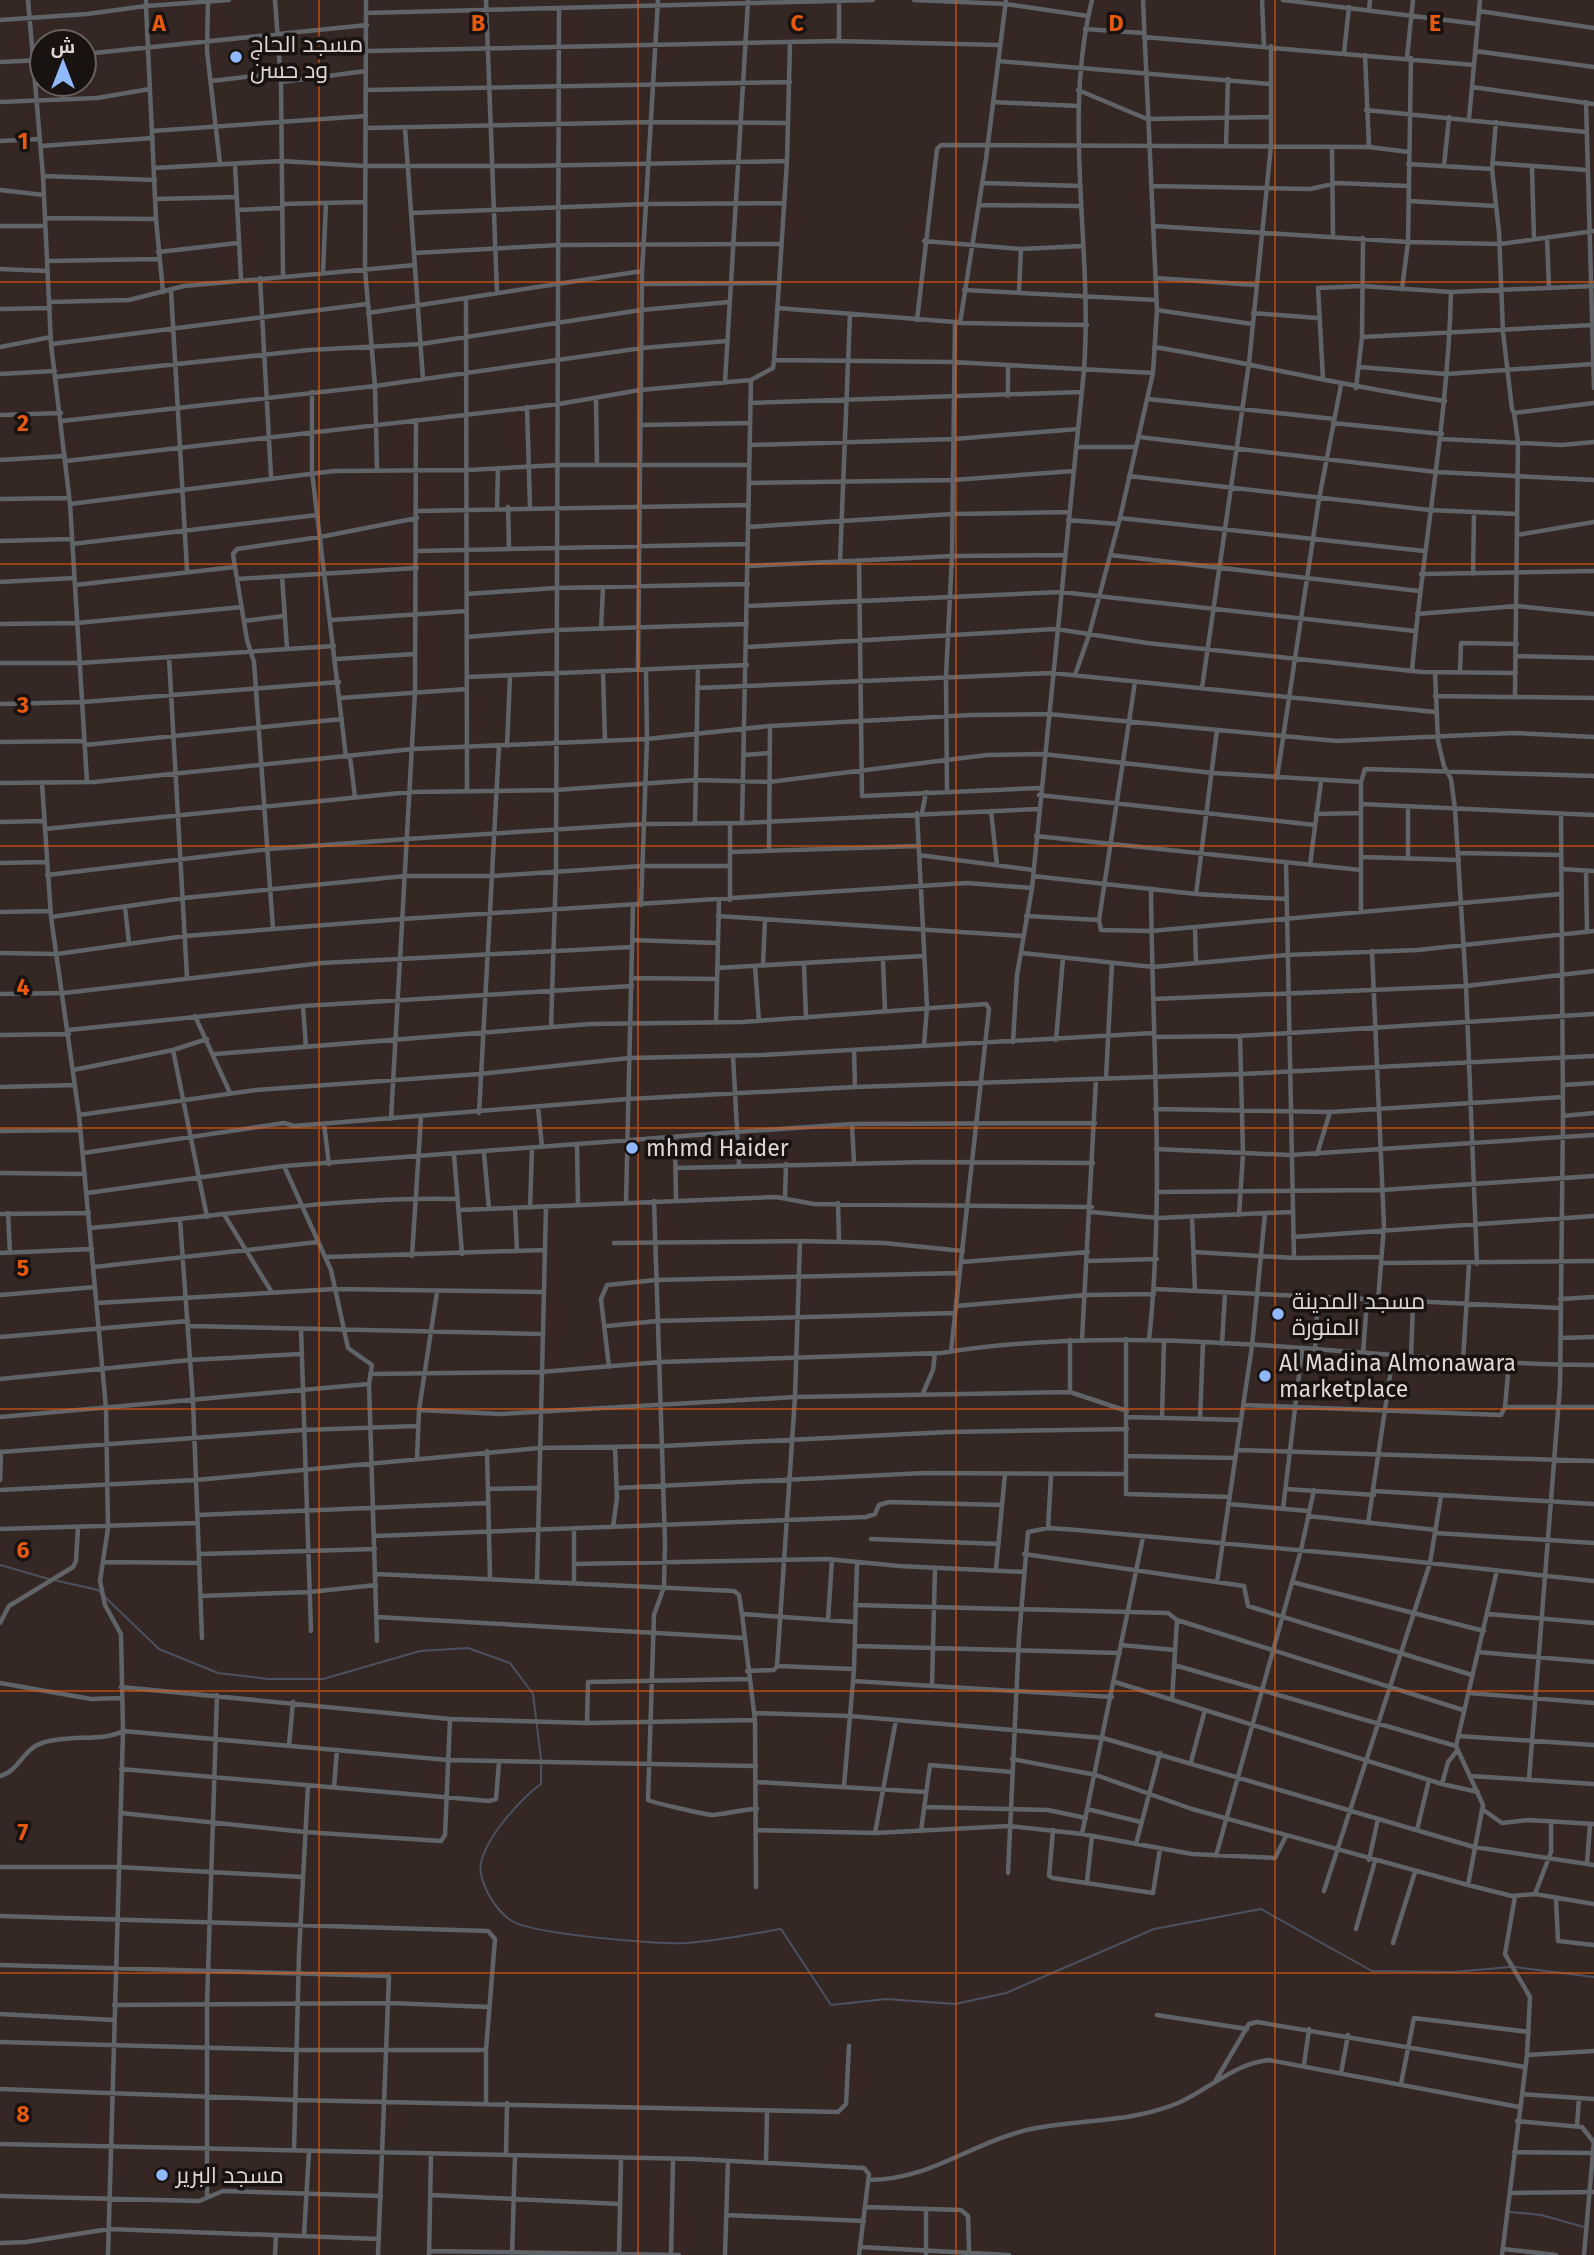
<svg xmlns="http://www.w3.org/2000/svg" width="1594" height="2255" font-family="'Fira Sans',Cairo,sans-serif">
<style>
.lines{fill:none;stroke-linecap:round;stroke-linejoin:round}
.stream{stroke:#4b5160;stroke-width:2}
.minor{stroke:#606368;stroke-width:4.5}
.grid{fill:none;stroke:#e8590c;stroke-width:2;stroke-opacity:0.55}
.poi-dot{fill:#8fb8fd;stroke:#181311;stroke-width:2.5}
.labels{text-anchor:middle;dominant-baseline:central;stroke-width:7;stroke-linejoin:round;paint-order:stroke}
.poi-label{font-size:23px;fill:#dfd7d4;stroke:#181311;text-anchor:start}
.grid-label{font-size:23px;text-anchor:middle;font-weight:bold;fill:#e8590c;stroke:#181311;stroke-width:7;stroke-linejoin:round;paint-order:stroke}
</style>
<rect width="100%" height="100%" fill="#352824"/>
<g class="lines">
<path class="stream" d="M 0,1565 L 49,1579
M 54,1580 L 98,1590 L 102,1594
M 106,1598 L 159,1649 L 218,1673 L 268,1679 L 323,1679 L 420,1651 L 468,1648 L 510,1663 L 533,1694 L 541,1759
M 541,1765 L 541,1784 C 521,1798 475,1848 481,1874 C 484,1890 497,1912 512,1921 C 532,1934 660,1945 686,1943 C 718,1941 750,1934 781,1929 L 831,2005 L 886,1999 L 955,2004 L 1006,1993 L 1154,1929 L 1261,1909 L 1372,1971 L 1454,1972 L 1510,1967
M 1515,1967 L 1594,1977
M 1510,2212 L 1541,2215 L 1584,2227"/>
<path class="minor" d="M 28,0 L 43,176 L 51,344 L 70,504 L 87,782
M 146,0 L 146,6 L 229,0
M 208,0 L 207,51 L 220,164
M 275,0 L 281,82 L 283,276
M 366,0 L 365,269 L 375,386 L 377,469
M 486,0 L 497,293
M 914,0 L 1006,4 L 1088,16
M 1262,0 L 1264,46
M 1283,0 L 1478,24
M 1369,10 L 1370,0
M 1479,11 L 1594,28
M 366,13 L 873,0
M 0,20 L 87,14 L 146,6 L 156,219 L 163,292
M 1085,29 L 1143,33
M 1144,37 L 1474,65
M 839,41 L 839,1
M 367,51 L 836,41 L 1000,45
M 1475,51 L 1594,67
M 1344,53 L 1349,7
M 84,54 L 367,25
M 1365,55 L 1369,147
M 1407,57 L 1413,0
M 998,61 L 1270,84
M 0,62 L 42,60
M 211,81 L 281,73
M 281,82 L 366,71
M 1472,87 L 1594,104
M 366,90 L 790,82
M 1078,90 L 1147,119 L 1270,117
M 0,102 L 97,98 L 150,89
M 993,102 L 1078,106
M 1586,102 L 1594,388
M 1366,110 L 1586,132
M 1469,119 L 1480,0
M 1496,122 L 1492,169 L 1499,232 L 1503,332 L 1512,409 L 1514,413 L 1594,403
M 366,128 L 652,122 L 788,123
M 405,128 L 423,379
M 152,131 L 366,116
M 0,141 L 40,139
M 41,146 L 153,138
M 1226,146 L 1228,79
M 1332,147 L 1333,237
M 1492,163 L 1587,170
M 235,164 L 241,280
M 1408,164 L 1492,169
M 1444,166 L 1449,117
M 154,168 L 281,161 L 365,166 L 525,166 L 787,161
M 1532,168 L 1534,239
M 43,176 L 155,180
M 982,183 L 1080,186
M 1151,186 L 1310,189 L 1337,183 L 1408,186
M 0,190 L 44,195
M 155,199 L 237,197
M 1409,201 L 1496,206
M 282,204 L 365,202
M 979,205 L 1081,206
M 237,210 L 282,208
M 411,213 L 646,204 L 784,203
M 45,218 L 156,219
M 0,226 L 45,226
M 1154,226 L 1408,242 L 1500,244 L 1594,231
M 1547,237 L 1549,288
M 924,241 L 1021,249 L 1083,246
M 158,252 L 238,243
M 414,253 L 559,245 L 781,244
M 47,261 L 159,259
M 0,269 L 48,271
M 323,272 L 326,203
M 260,278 L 271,476
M 1156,278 L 1255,285
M 642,284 L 778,283
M 1402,289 L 1408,242 L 1411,58
M 171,290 L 187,570
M 964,290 L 1156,300
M 1019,292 L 1021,249
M 466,298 L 467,791
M 50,302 L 129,300 L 184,286 L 415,265
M 777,308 L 955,322
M 0,309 L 50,308
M 1157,310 L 1252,324
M 368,313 L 642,271
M 1253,313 L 1317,318
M 917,320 L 937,149 L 941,145 L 1369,147 L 1409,152
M 960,323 L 1087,325
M 1362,337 L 1593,325
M 52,344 L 367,304
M 0,347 L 51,337
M 1154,347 C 1252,363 1347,387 1445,401
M 774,360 L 952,362 L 1153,373
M 1359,367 L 1446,374 L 1593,364
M 0,374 L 55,371
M 55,377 L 309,350 L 421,344 L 641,310 L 729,302
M 1323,379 L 1318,288 L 1362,286 L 1451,292 L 1594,286
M 725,382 L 748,1
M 1356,388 L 1362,337 L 1363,238
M 312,392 L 312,472 L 346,757
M 1008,396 L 1008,365
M 596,398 L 597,465
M 1148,399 L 1334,419
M 750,403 L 1082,392
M 527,407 L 530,507
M 1514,413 L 1518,442 L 1515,695
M 0,415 L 61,413
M 62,421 L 375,386 L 642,348 L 727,341
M 1333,423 L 1442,434
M 640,425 L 750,423
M 1139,437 L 1436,472 L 1594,480
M 1442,439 L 1562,445 L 1594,442
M 750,445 L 954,439 L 1078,429
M 1077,447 L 1136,447
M 0,460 L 65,456
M 66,461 L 559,404 L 640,390 L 751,380 L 773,368 L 774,360 L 787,161 L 790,43
M 1129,476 L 1430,510 L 1517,514
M 749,483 L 953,480 L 1074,471
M 0,499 L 69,498
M 70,504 L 334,471 L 468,470 L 559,465 L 749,465
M 508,507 L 509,548
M 497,508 L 498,468
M 418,511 L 749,505
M 1120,518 L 1424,551
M 1068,520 L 1118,524
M 748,527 L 953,514 L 1070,512
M 1517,535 L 1594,522
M 0,541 L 71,539
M 72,544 L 317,515
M 417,551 L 748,544
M 1110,555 L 1419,591
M 840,561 L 850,314
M 859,561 L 862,796 L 1040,788
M 748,566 L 952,556 L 1065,555
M 235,567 L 247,640 L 254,662 L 273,929
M 1421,574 L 1594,571
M 1473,574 L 1474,513
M 282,576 L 287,648
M 237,579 L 417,568
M 0,582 L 74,578
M 75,585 L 235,567 L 233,554 L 237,549 L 320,537 L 417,518
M 467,594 L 556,588 L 748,584
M 748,606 L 1061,592 L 1415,631
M 1417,614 L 1517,606 L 1594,614
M 331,620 L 466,611
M 244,621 L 284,616
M 0,624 L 77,623 L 242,607
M 601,629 L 603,588
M 467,637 L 556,630 L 747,624
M 747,647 L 1056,629 L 1147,643 L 1422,672 L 1516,673
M 1517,656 L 1594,658
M 169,657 L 187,977
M 336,659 L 415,654
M 0,663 L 80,663 L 334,646
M 638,669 L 642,271 L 658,0
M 1412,671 C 1423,544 1448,420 1451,292
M 603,672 L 605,741
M 1435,672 L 1438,741 L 1444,766 L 1451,779 L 1455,809 L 1466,986 L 1477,1264
M 1460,672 L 1461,643 L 1517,644
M 1075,675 L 1089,635 L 1120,518 L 1153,373 L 1157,310 L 1143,0
M 467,677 L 747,665
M 1135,682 L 1099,920 L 1101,930 L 1151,931 L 1561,894
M 697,688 L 1052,673 L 1435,712
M 1202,688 L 1249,363 L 1271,146 L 1271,46
M 1435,696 L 1594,698
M 340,698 L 467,689
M 0,704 L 83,702 L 339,682
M 0,742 L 84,741
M 85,745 L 342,719
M 507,746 L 510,676
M 744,755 L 770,753
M 350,757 L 355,797
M 1277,778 L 1319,499 L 1341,385
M 0,783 L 94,782 L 413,749 L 647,739 L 770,726 L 971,715 L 1048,714 L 1337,741 L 1514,733 L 1594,737
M 42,783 L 51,917 L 79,1115 L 106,1408 L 108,1528 L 100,1581 L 105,1605 L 121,1634 L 123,1731 L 108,2255
M 947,791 L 946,676 L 952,556 L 955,322 L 960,323 L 986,159 L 1006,0
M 1039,795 L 1315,825
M 1361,804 L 1594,815
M 1408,806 L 1408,859
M 991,811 L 997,865
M 917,813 L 927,1007 L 924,1045
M 922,813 L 926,792
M 1316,814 L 1361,813
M 0,822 L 44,821
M 695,822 L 698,667
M 742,823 L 751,380
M 45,829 L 410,792 L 556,790 L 695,780 L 769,782 L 987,755 L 1043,754 L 1213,773 L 1361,782
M 1036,836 L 1361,870
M 769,851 L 770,726
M 730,852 L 919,846
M 1458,853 L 1561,855
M 919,855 L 1033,870
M 1362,857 L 1459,860
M 1286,862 L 1294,1258
M 0,863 L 46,862
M 1310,865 L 1321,781
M 1561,869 L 1594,871
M 1586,871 L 1587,932
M 47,875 L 269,849 L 407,839 L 644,824 L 742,823 L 1038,809
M 1033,876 L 1196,894 L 1286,899
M 1196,894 L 1217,730
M 730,900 L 730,823
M 641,905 L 647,739 L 646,670
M 125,907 L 129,943
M 1361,911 L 1361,782 L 1365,769 L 1594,776
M 0,912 L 50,911
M 718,916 L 1023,936
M 1026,916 L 1099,920
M 51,917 L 184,898 L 405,876 L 492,876 L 642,866 L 730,866
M 1195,927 L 1196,963
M 632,940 L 718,943
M 1372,951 L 1384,1226 L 1378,1301
M 0,953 L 57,954 L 185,936 L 402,919 L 967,883 L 1032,888
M 1022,953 L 1153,967 L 1286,955 L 1418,950 L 1594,931
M 883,961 L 885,1011
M 804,965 L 806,1018
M 755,966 L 759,1021
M 763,966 L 765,919
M 717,968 L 923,956
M 632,978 L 717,979
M 0,994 L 64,993 L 322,963 L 632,947
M 1153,999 L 1466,986 L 1594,971
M 303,1006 L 306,1047
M 195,1016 L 230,1093
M 716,1023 L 719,901
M 551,1027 L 556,871 L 559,8
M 68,1030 L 303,1006 L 632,986
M 0,1035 L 69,1034
M 1154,1037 L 1240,1036 L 1594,1014
M 1056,1040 L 1063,958
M 1013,1042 L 1017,975 L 1032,888 L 1084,370 C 1093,246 1062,122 1092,0
M 173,1050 L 207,1217
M 854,1050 L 855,1087
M 215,1054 L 590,1024 L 742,1022 L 986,1004 L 989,1009 L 951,1351
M 733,1056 L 739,1165
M 73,1070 L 173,1050 L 207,1039
M 1106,1078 L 1112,963
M 1563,1085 L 1594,1083
M 0,1087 L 75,1085
M 538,1107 L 542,1147
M 1155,1109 L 1330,1112 L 1563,1097
M 479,1113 L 499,746
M 79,1115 L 256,1090 L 480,1074 L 629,1058 L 761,1055 L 1154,1033
M 1563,1116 L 1594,1113
M 391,1119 L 415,692 L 416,420
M 324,1124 L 329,1164
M 852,1124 L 854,1163
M 0,1131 L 80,1130
M 675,1137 L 676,1200
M 577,1144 L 578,1205
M 1156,1149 L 1290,1155 L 1594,1135
M 83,1153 L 284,1123 L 294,1126 L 628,1099 L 855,1087 L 1242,1074 L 1594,1056
M 484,1153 L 489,1209
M 1317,1154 L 1330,1112
M 454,1155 L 462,1254
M 676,1168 L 927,1162 L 1093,1163
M 0,1173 L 85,1174
M 1158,1192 L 1382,1190 L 1594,1176
M 87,1193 L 284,1166 L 736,1132 L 852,1124 L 1095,1123
M 785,1198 L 786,1164
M 654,1201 L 665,1542 L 664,1587 L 654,1615 L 648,1800 C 651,1802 706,1815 713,1815 C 728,1814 742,1809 757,1809
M 626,1202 L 633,905
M 838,1203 L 839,1241
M 515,1208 L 517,1251
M 530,1208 L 532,1148
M 459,1210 L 776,1197 L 814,1204 L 1092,1207
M 1091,1212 L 1158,1218 L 1291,1212
M 8,1213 L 10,1253
M 0,1214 L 89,1213
M 1239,1215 L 1243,1154 L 1240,1036
M 225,1216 L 271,1291
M 1192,1217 L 1195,1291
M 180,1220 L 193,1401 L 202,1638
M 90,1228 C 212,1218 335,1196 458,1199
M 1293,1237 L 1594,1216
M 800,1241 L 884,1243 L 963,1251
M 614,1243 L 800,1241 L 795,1397 L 777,1666
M 1194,1252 L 1294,1258 L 1381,1257
M 0,1253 L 92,1249
M 412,1256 L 421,1117
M 326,1257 L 545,1250
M 1088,1261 L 1157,1259
M 962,1262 L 1088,1252
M 1381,1263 L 1594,1261
M 94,1267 L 318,1242
M 1155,1289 L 1560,1308
M 0,1295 L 95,1287
M 1560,1299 L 1594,1297
M 97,1303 L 335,1289 L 542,1292
M 956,1306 L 1085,1295 L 1154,1294
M 189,1326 L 541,1334
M 607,1326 L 657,1321 L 955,1313
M 301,1329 L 311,1631
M 0,1337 L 188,1321
M 1560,1338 L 1594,1337
M 1082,1339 L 1096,1079
M 1126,1339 L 1126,1494 L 1230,1497
M 1149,1340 C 1165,1191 1152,1040 1151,889
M 1222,1344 L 1225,1293
M 1315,1351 L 1318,1298
M 1363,1354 L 1367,1300
M 1411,1357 L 1413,1303
M 1463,1361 L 1469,1264
M 609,1367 L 601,1299 L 607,1285 L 656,1280 L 960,1273
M 370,1374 L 541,1372 L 660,1362 L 941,1353 C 1157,1318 1377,1364 1594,1365
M 0,1379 L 190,1360 L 301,1354
M 369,1384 L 377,1641
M 1070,1392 L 1070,1340
M 923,1393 L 933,1370 L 935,1353
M 1243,1405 L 1501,1415 L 1505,1407 L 1509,1363
M 1505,1407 L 1594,1407
M 419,1410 L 501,1414 L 795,1397 L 1070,1392 L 1127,1411
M 0,1417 L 369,1384 L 372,1365 L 348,1348 L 331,1270 L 284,1166
M 1127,1417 L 1241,1420
M 1162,1418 L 1164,1341
M 1200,1418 L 1203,1343
M 1237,1450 L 1594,1461
M 487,1451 L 490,1577
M 0,1452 L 303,1430 L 418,1426
M 1126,1456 L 1235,1458
M 417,1459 L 419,1410 L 437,1292
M 0,1480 L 1,1452
M 617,1488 L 925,1473 L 1125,1474
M 488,1489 L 537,1488
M 1286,1489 L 1374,1495
M 0,1490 L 196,1480 L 539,1448 L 663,1446 L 949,1432 L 1127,1429
M 1374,1491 L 1594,1504
M 1228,1504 L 1309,1511
M 1283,1509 L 1302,1350
M 198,1515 L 488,1503
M 1308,1516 L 1436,1530
M 1368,1523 L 1393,1356
M 613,1527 L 617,1498 L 615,1448
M 574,1528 L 574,1564 L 827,1559 L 899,1566 L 1024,1572
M 1048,1528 L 1051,1476
M 0,1529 L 198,1523
M 1436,1533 L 1594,1543
M 375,1536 L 866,1517 L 875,1514 L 879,1505 L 889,1502 L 1002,1505
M 871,1539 L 999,1544
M 199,1554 L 375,1549
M 1024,1554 L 1244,1586 L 1248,1606 L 1472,1675
M 103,1562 L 199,1563
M 996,1569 L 1005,1474
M 376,1574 L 734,1591 L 739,1595 L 742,1614 L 855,1622
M 537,1580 L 546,1207
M 574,1582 L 574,1564
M 1217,1582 L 1252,1346 L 1265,1214
M 1292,1582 L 1484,1631
M 200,1596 L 310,1592 L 376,1585
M 855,1605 L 1168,1613 L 1177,1620 L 1463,1710
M 742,1614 L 755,1720 L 756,1887
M 1488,1614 L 1594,1623
M 377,1617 L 744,1638
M 828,1620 L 832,1560
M 0,1623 L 9,1606 L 73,1567 L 76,1561 L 78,1528
M 1121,1645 L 1175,1650
M 855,1646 L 1120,1653
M 1478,1652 L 1594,1662
M 1174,1665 L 1456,1746
M 747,1671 L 774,1670 L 777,1666 L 854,1669
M 853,1681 L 1112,1697
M 1115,1682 L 1442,1784 L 1478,1792
M 0,1683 L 91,1699 L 121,1698
M 932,1686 L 935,1568
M 121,1687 L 450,1719 L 587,1723 L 755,1720
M 1468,1693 L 1594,1703
M 1172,1700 L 1177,1620
M 754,1713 L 850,1716 L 1103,1738 L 1474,1847 L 1594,1865
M 587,1723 L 588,1682 L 748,1679
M 1458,1736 L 1594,1745
M 289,1745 L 293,1702
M 1012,1759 L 1096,1775 L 1192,1809 L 1468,1885 L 1512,1896 L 1535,1894 L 1594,1904
M 1191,1762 L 1205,1710
M 121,1769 L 489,1801 L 496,1799 L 499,1762
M 0,1776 C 19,1771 23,1749 42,1743 C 68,1734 104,1742 123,1731 L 448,1760 L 756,1766
M 1470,1776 L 1594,1784
M 1529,1779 L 1560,1386 L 1563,1116 L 1561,814
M 757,1782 L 925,1792
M 1442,1784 L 1448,1762 L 1456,1752
M 844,1786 L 854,1669 L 857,1563
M 334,1787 L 337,1750
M 924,1807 L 1048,1810 L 1086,1818
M 1087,1809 L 1141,1822
M 1482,1809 L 1502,1823 L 1529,1820 L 1594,1824
M 121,1813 L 305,1832 L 441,1841 L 445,1835 L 450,1719
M 757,1830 L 875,1833 L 1009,1826 L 1082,1834 L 1192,1854 L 1275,1858 L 1286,1836
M 1053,1830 L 1049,1876 L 1053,1878 L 1153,1893 L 1160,1849
M 1417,1830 L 1429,1780
M 921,1831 L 930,1765 L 1012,1772
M 875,1833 L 896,1720
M 1082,1834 L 1143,1537
M 1136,1844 L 1160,1753
M 1216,1856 L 1301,1550 L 1314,1490
M 1369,1860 L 1378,1819
M 1587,1864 L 1590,1824
M 0,1867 L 119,1867 L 303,1877
M 1008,1873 L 1019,1637 L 1028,1532 L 1048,1528 L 1077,1530 L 1364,1556 L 1594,1581
M 1087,1882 L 1092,1836
M 1468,1885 L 1483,1805 L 1456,1746 L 1497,1570
M 1324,1891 L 1430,1563 L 1441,1496
M 1535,1894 L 1551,1852 L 1551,1821
M 1515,1896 L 1505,1954 L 1530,1997 L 1527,2055
M 1556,1899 L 1558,1941 L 1594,1945
M 0,1916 L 488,1931 L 495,1939 L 486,2050 L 486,2102
M 1356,1929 L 1375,1861
M 1393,1943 L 1415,1872
M 0,1965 L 389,1976 L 378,2255
M 114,2005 L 390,2003 L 489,2007
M 0,2014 L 114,2020
M 1157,2015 L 1247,2029
M 0,2042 L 296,2050 L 486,2050
M 1304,2065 L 1309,2029
M 1341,2073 L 1348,2035
M 1216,2080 L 1249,2024 L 1257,2022 L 1525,2067
M 1401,2084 L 1414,2018 L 1529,2032
M 0,2089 L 295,2100 L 838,2112 L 846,2104 L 849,2046
M 1522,2094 L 1594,2099
M 1517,2121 L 1582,2127 L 1593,2141
M 1577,2126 L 1579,2098
M 0,2144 L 694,2159 L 864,2168 L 869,2174 L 859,2255
M 294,2150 L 299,1954 L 308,1785
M 1514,2152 L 1592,2153
M 506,2155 L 507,2103
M 766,2163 L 767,2111
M 869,2180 C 931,2180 972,2142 1031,2129 C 1080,2119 1130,2123 1178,2103 C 1210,2089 1233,2064 1269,2060 L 1519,2107
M 1510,2193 L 1594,2192
M 431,2195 L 620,2204
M 0,2196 L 199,2201 L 223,2191 L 381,2196
M 207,2198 L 207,2004 L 217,1695
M 866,2207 L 961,2210 L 968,2216 L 969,2250
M 726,2215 L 864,2221
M 304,2236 L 309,2151
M 0,2243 L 26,2242 L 109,2229 L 379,2239
M 860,2247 L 1009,2255
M 1503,2249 L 1556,2255
M 429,2251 L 679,2255
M 275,2255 L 276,2235
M 429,2255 L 431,2154
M 512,2255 L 515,2156
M 619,2255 L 621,2158
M 671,2255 L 673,2159
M 725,2255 L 728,2161
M 926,2255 L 926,2209
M 1502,2255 L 1527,2055 L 1594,2051
M 1584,2255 L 1594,2141"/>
</g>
<path class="grid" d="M 319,0 L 319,2255M 638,0 L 638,2255M 956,0 L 956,2255M 1275,0 L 1275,2255M 0,282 L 1594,282M 0,564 L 1594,564M 0,846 L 1594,846M 0,1128 L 1594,1128M 0,1409 L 1594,1409M 0,1691 L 1594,1691M 0,1973 L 1594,1973"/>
<g class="poi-dot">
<circle cx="236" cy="57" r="7"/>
<circle cx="632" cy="1148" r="7"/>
<circle cx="1278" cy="1314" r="7"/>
<circle cx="1265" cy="1376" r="7"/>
<circle cx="162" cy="2175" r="7"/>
</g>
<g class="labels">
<g class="poi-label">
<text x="250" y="44">مسجد الحاج<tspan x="250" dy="26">ود حسن</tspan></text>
<text x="646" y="1148">mhmd Haider</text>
<text x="1292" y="1301">مسجد المدينة<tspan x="1292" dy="26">المنورة</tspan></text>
<text x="1279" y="1363">Al Madina Almonawara<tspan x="1279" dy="26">marketplace</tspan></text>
<text x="176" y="2175">مسجد البرير</text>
</g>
</g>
<g class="grid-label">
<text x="159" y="31">A</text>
<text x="478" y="31">B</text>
<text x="797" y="31">C</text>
<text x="1116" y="31">D</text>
<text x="1435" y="31">E</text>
<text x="23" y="149">1</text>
<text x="23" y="431">2</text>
<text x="23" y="713">3</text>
<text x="23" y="995">4</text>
<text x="23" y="1276">5</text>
<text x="23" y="1558">6</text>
<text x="23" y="1840">7</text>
<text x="23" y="2122">8</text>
</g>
<g transform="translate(63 63)"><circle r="33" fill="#181311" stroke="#68615f" stroke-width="2"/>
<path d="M0-5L12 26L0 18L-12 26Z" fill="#8fb8fd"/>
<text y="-10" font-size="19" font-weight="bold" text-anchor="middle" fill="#dfd7d4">ش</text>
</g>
</svg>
